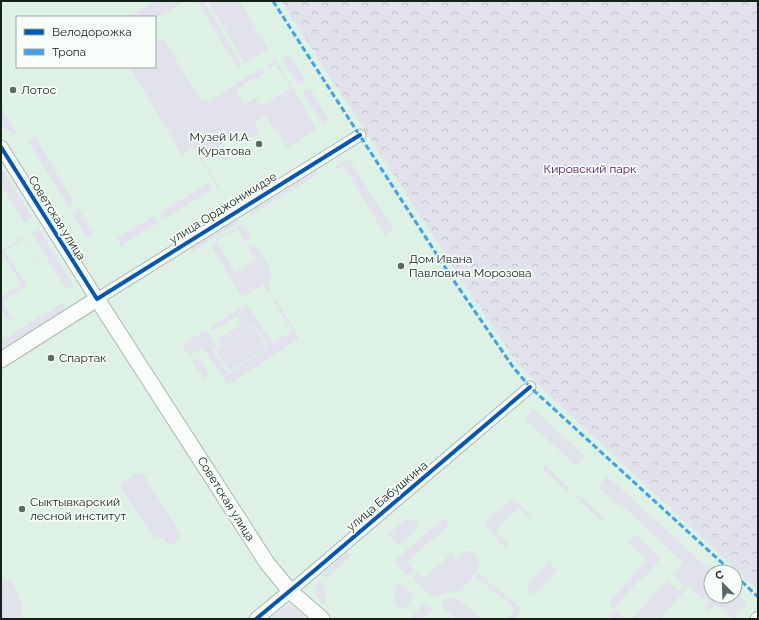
<svg xmlns="http://www.w3.org/2000/svg" width="759" height="620" font-family="Raleway,sans-serif">
<style>
.green{fill:#e2e2ed}
.park{fill:url(#park-crowns)}
.lines{fill:none;stroke-linecap:round;stroke-linejoin:round}
.minor-casing{stroke:#aab9b1;stroke-width:13}
.tertiary-casing{stroke:#aab9b1;stroke-width:15}
.secondary-casing{stroke:#aab9b1;stroke-width:17}
.minor{stroke:#fafdfb;stroke-width:11}
.tertiary{stroke:#fafdfb;stroke-width:13}
.secondary{stroke:#fafdfb;stroke-width:15}
.quiet{stroke:#3da2ea;stroke-width:3;stroke-dasharray:6 3;stroke-linecap:butt}
.cycleway-casing{stroke:#f7fefa;stroke-width:6}
.cycleway{stroke:#0057b8;stroke-width:4}
.poi-dot{fill:#5a6a61;stroke:#f7fefa;stroke-width:1.5}
.labels{text-anchor:middle;dominant-baseline:central;stroke-width:3.5;stroke-linejoin:round;paint-order:stroke}
.poi-label{font-size:12px;fill:#14221a;stroke:#f7fefa;text-anchor:start}
.park-label{font-size:12px;fill:#4f0d6f;stroke:#f7fefa}
.street-label{font-size:12px;fill:#14221a;stroke:#f7fefa}
</style>
<defs>
<pattern id="park-crowns" width="20" height="18" patternUnits="userSpaceOnUse"><rect width="20" height="18" fill="#e2e2ed"/><path d="M2 6a3 3 0 1 1 6 0M12 15a3 3 0 1 1 6 0" fill="none" stroke="#c1c2cb"/></pattern>
</defs>
<rect width="100%" height="100%" fill="#ddf1e5"/>
<path class="green" d="M 156,1 L 185,1 L 155,19 L 155,17 L 129,17 Z
M 197,1 L 204,1 L 241,64 L 241,66 L 237,68 Z
M 208,1 L 240,1 L 268,49 L 245,63 Z
M 159,39 L 164,40 L 165,41 L 199,98 L 205,101 L 209,101 L 261,69 L 264,73 L 236,90 L 244,104 L 255,98 L 260,106 L 291,89 L 276,64 L 268,69 L 267,67 L 268,65 L 276,60 L 317,129 L 287,148 L 276,129 L 274,131 L 265,116 L 254,122 L 260,132 L 249,139 L 243,130 L 218,145 L 224,155 L 228,156 L 229,158 L 224,162 L 217,149 L 202,158 L 220,188 L 218,189 L 194,148 L 182,155 L 130,67 L 155,67 L 155,41 Z
M 286,56 L 289,56 L 291,57 L 305,81 L 298,85 L 283,59 Z
M 307,89 L 311,90 L 329,120 L 329,121 L 323,125 L 302,92 Z
M 1,108 L 17,134 C 1,132 1,122 1,108 Z
M 35,136 L 74,202 L 68,206 L 28,141 Z
M 346,160 L 348,160 L 351,162 L 393,229 L 393,231 L 385,235 L 344,166 L 337,170 L 335,166 Z
M 1,167 L 32,217 L 24,222 L 1,185 Z
M 314,172 L 318,174 L 250,216 L 250,214 L 251,211 Z
M 209,183 L 212,188 L 212,190 L 164,219 L 160,212 Z
M 79,209 L 94,234 L 87,238 L 72,213 Z
M 154,216 L 158,223 L 121,246 L 117,238 Z
M 235,221 L 238,223 L 191,252 L 192,247 Z
M 243,225 L 251,237 L 251,239 L 245,242 L 237,229 L 216,241 L 235,272 L 255,260 L 248,247 L 254,244 L 255,244 C 262,253 269,265 272,277 C 268,283 268,286 271,292 L 269,294 L 263,285 L 242,297 L 211,246 L 216,243 L 215,240 L 238,226 Z
M 37,229 L 39,229 L 74,286 L 67,290 L 31,233 Z
M 22,237 L 58,293 L 58,294 L 23,240 L 5,251 L 27,286 L 2,302 L 13,320 L 9,320 L 1,308 L 1,297 L 21,284 L 1,251 L 2,250 Z
M 274,299 L 276,300 L 298,335 L 298,339 L 228,385 L 203,348 L 199,350 L 189,356 L 182,345 L 206,330 L 218,347 L 213,350 L 228,374 L 269,347 L 255,324 L 222,345 L 218,339 L 242,324 L 237,316 L 212,331 L 210,327 L 247,305 L 273,343 L 292,331 L 273,300 Z
M 63,303 L 66,309 L 1,350 L 1,341 Z
M 254,326 L 267,347 L 229,371 L 216,350 Z
M 197,359 C 203,361 209,371 208,376 L 204,379 L 192,361 Z
M 533,409 L 585,456 L 576,466 L 525,419 Z
M 546,466 L 570,488 L 567,491 L 543,469 Z
M 138,473 L 141,473 L 145,477 L 181,535 L 179,539 L 169,546 L 164,538 L 158,538 L 153,536 L 121,487 L 123,482 Z
M 607,476 L 712,572 L 711,572 L 711,596 L 735,596 L 735,592 L 747,603 L 733,619 L 716,604 L 708,612 L 704,608 L 709,601 L 704,597 L 703,599 L 691,588 L 688,587 L 660,619 L 632,619 L 667,580 L 679,591 L 685,586 L 672,574 L 683,562 L 620,504 L 618,505 L 598,486 Z
M 578,495 L 604,518 L 601,521 L 576,497 Z
M 513,499 L 516,500 L 534,519 L 532,519 L 519,509 L 516,510 L 497,529 L 496,531 L 507,543 L 508,545 L 507,547 L 504,547 L 490,531 L 486,522 L 508,502 Z
M 407,518 L 417,522 L 418,528 L 398,546 L 388,535 Z
M 443,519 L 447,520 L 448,523 L 447,527 L 408,561 L 407,562 L 414,571 L 409,575 L 407,574 L 400,569 L 397,565 L 395,561 L 396,559 Z
M 635,534 L 661,558 L 643,579 L 641,578 L 614,608 L 626,619 L 607,619 L 615,610 L 611,606 L 610,601 L 645,562 L 646,560 L 645,558 L 627,542 Z
M 472,551 C 476,554 481,559 479,565 C 478,571 466,585 462,590 L 460,592 L 456,591 L 435,597 L 430,595 L 413,579 L 415,575 L 419,573 L 424,578 L 451,554 L 456,560 L 464,552 Z
M 347,552 L 350,555 L 349,558 L 326,579 L 322,575 Z
M 549,562 L 557,570 L 535,594 L 533,594 L 526,589 L 529,586 L 528,585 Z
M 478,574 L 479,574 L 520,607 L 521,610 L 521,611 L 514,619 L 507,619 L 515,609 L 515,608 L 477,578 L 476,577 Z
M 10,578 C 15,589 29,609 17,619 L 1,619 L 1,583 Z
M 319,578 L 322,582 L 327,601 L 321,604 C 316,595 314,588 319,578 Z
M 399,584 L 402,585 L 413,594 L 413,598 L 405,608 C 391,610 395,595 396,586 Z
M 453,597 L 459,600 L 482,619 L 456,619 L 443,607 L 441,604 L 445,599 Z
M 426,603 L 433,608 L 423,619 L 410,619 L 423,604 Z
M 290,606 L 294,608 L 305,616 L 303,619 L 273,619 L 271,617 L 282,608 Z"/>
<path class="park" d="M 281,1 L 758,1 L 758,590 L 550,396 L 517,363 L 458,274 Z"/>
<g class="lines">
<defs>
<path id="minor" d="M 97,299 L 360,135
M 290,591 L 315,570 L 530,387
M 756,619 L 758,617"/>
<path id="tertiary" d="M 1,147 L 97,299
M 256,619 L 290,591"/>
<path id="secondary" d="M 1,360 L 97,299 L 267,563 L 290,591 L 322,619"/>
</defs>
<use href="#minor" class="minor-casing"/>
<use href="#tertiary" class="tertiary-casing"/>
<use href="#secondary" class="secondary-casing"/>
<use href="#minor" class="minor"/>
<use href="#tertiary" class="tertiary"/>
<use href="#secondary" class="secondary"/>
<path class="quiet" d="M 273,1 L 305,51 L 452,278 L 513,367 L 530,387 L 732,572
M 735,575 L 758,597"/>
<defs>
<path id="cycleway" d="M 1,147 L 97,299 L 360,135
M 256,619 L 315,570 L 530,387"/>
</defs>
<use href="#cycleway" class="cycleway-casing"/>
<use href="#cycleway" class="cycleway"/>
</g>
<g class="poi-dot">
<circle cx="13" cy="90" r="4"/>
<circle cx="259" cy="144" r="4"/>
<circle cx="401" cy="266" r="4"/>
<circle cx="51" cy="358" r="4"/>
<circle cx="22" cy="509" r="4"/>
</g>
<g class="labels">
<g class="poi-label">
<text x="21" y="90">Лотос</text>
<text x="251" y="137" text-anchor="end">Музей И.А.<tspan x="251" dy="14">Куратова</tspan></text>
<text x="409" y="259">Дом Ивана<tspan x="409" dy="14">Павловича Морозова</tspan></text>
<text x="59" y="358">Спартак</text>
<text x="30" y="502">Сыктывкарский<tspan x="30" dy="14">лесной институт</tspan></text>
</g>
<g class="park-label">
<text x="590" y="169">Кировский парк</text>
</g>
<g class="street-label">
<text transform="translate(223 208) rotate(-32)">улица Орджоникидзе</text>
<text transform="translate(57 218) rotate(58)">Советская улица</text>
<text transform="translate(387 496) rotate(-40)">улица Бабушкина</text>
<text transform="translate(226 499) rotate(58)">Советская улица</text>
</g>
</g>
<rect width="759" height="620" fill="none" stroke="#14221a" stroke-width="4"/>
<rect x="16" y="16" width="140" height="52" fill="#f7fefa" stroke="#9ca6a0"/>
<rect x="24" y="29" width="20" height="6" fill="#0057b8" stroke="#9ca6a0"/>
<text x="52" y="36" font-size="12" fill="#14221a">Велодорожка</text>
<rect x="24" y="49" width="20" height="6" fill="#3da2ea" stroke="#9ca6a0"/>
<text x="52" y="56" font-size="12" fill="#14221a">Тропа</text>
<g transform="translate(723 584) rotate(337)"><circle r="19" fill="#f7fefa" stroke="#9ca6a0"/>
<path d="M0-3L7 15L0 10L-7 15Z" fill="#5a6a61"/>
<text y="-6" font-size="11" font-weight="bold" text-anchor="middle" fill="#14221a">С</text>
</g>
</svg>
